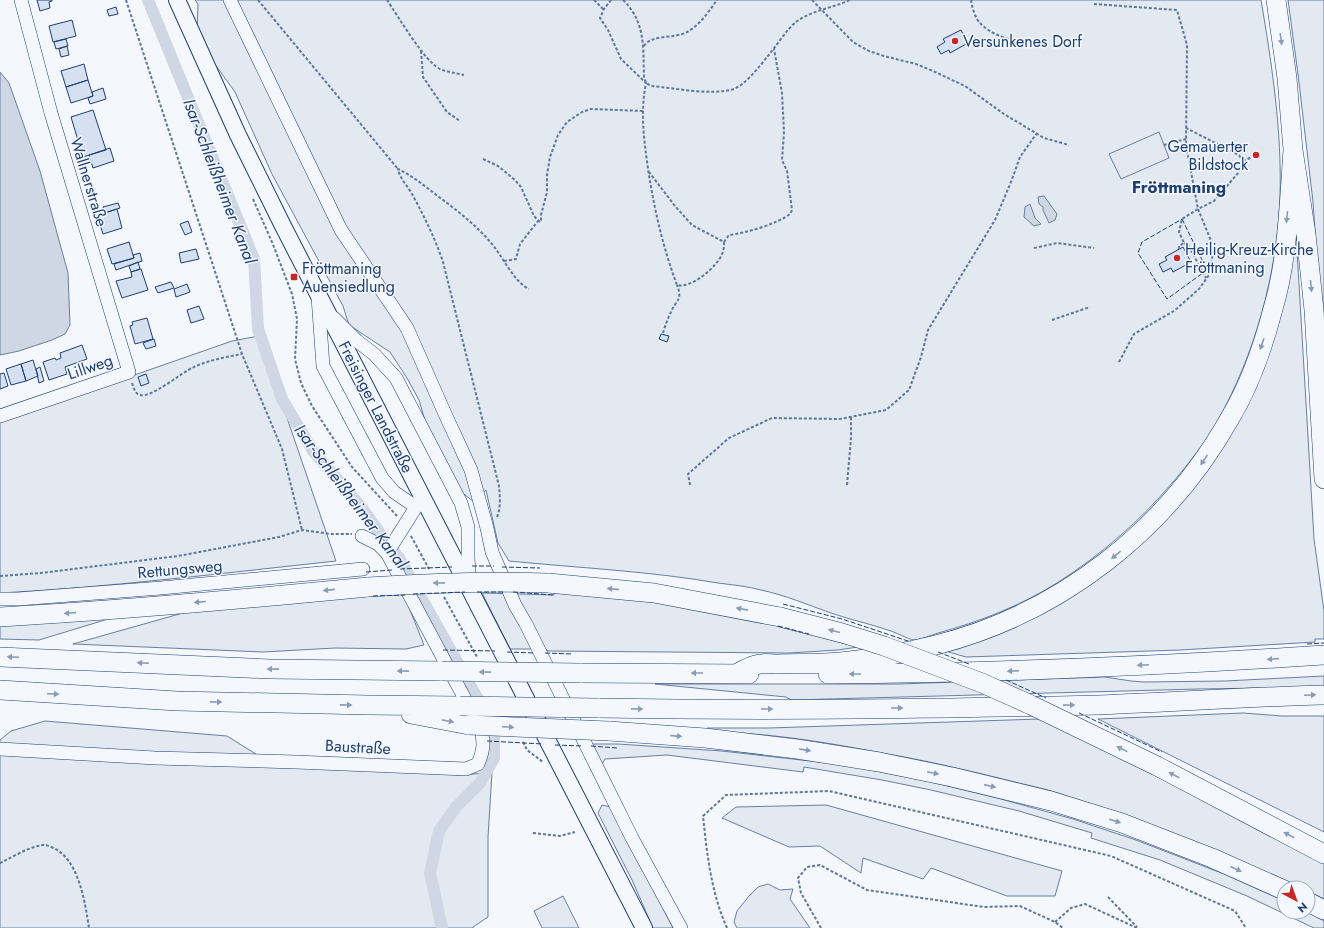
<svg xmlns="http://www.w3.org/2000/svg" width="1324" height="928" font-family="Jost,sans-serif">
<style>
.green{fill:#e3e9f0;stroke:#687fa3}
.parking{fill:#e3e8f0;stroke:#687fa3}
.water{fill:#cfd7e4;stroke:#687fa3}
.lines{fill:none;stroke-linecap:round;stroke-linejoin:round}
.canal{stroke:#cfd7e4;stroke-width:12}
.building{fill:#d5e0f0;stroke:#1d3f73}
.minor-casing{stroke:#1d3f73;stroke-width:14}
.major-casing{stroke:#1d3f73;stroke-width:18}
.highway-casing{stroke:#1d3f73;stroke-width:20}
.path{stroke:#5e769c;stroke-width:2;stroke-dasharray:3 2;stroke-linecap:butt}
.minor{stroke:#f4f7fb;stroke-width:13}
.major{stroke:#f4f7fb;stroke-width:16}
.highway{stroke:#f4f7fb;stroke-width:19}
.highway-bridge-casing{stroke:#1d3f73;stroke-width:20;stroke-linecap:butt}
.highway-bridge{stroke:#f4f7fb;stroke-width:19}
.fence{stroke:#1d3f73;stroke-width:1;stroke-dasharray:5 2;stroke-linecap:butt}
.oneway{fill:#889bb7}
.poi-dot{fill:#c62828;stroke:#f4f7fb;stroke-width:1.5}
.labels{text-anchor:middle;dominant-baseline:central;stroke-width:3;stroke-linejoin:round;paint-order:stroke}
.poi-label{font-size:16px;fill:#1d3f73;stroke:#f4f7fb;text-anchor:start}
.street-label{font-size:16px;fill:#1d3f73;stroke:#f4f7fb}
.water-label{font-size:17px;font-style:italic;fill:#1d3f73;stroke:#f4f7fb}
.neighbourhood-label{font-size:17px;font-weight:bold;fill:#1d3f73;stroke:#f4f7fb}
</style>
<rect width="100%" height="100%" fill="#f4f7fb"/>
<path class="green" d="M 195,0 L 1261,0 C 1272,65 1282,131 1280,197 C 1277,275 1255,354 1217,422 C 1205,443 1189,463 1173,482 C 1139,522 1102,554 1057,583 C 1020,606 979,622 938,633 C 932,635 919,640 914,640 C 908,639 897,633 891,631 C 871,624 851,620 831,613 C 808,605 785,595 761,590 C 747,586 732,585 718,583 C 649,571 579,568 509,561 L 498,543 L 486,490 L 474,502 L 460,491 L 431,441 L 419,400 L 407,378 L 390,352 L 349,325 L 343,306 L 272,174 L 235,92 L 214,63 L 197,32 L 198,4 Z
M 1288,0 L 1324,0 L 1324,365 L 1313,202 L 1298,74 Z
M 1296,233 L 1314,539 L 1324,611 L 1324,639 L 1315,639 L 1315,642 L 1180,650 L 966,657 L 938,649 L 1067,595 L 1215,451 Z
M 259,336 L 336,561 C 224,573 112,587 0,593 L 0,422 L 232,341 Z
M 554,590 L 716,610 L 858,647 L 838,650 L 789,653 L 548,651 L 546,649 L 510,649 L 482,593 L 554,595 Z
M 369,593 L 404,595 L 424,645 L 406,649 L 335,648 L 263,652 L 73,644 L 197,609 Z
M 118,616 L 39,640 L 0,639 L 0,623 Z
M 1324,676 L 1324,687 L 1198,689 L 791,700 L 786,697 L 655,684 L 898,684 L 1105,677 L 1131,681 L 1144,682 L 1225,681 Z
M 1243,713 L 1282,716 L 1324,716 L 1324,832 L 1098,719 Z
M 1040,719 L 1324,859 L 1324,899 L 1308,891 L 1308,888 L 1302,888 C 1224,853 1143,820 1061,794 C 1044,788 1025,785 1007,780 C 966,770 924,760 882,753 C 825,742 765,732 706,732 L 707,728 L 769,728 Z
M 45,721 L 227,736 L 275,766 L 464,775 L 492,772 L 488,837 L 488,917 L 473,927 L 473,928 L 0,928 L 0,740 L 11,731 Z
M 591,744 L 618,744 L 722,751 L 845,765 L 927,781 L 1001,799 L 1073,819 L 1136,840 L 1224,874 L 1284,901 L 1284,912 L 1308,912 L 1324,921 L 1324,928 L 1314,928 L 1247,896 L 1160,860 L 1091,838 L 1092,833 L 1019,811 L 931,790 L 882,780 L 804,767 L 803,772 L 667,755 L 605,759 L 601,766 Z
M 602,805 L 611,807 L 673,928 L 653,928 L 633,882 L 598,813 Z
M 826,805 L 1062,871 L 1055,896 L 1007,896 L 931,868 L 923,879 L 863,858 L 861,873 L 820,846 L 789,847 L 722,818 L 736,807 Z
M 768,884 L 780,890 L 793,889 L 790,899 L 810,928 L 737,928 L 734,922 L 737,911 L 749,896 L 758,887 Z
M 563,896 L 579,928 L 542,928 L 534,911 Z"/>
<path class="parking" d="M 1159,132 L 1169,158 L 1121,179 L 1109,154 Z"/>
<path class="water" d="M 0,72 L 9,83 L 40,171 L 68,273 L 70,325 L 65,334 L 52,340 L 19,351 L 0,355 Z
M 1044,196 L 1057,214 L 1055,220 L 1049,223 L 1043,210 L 1043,207 L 1039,204 L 1038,197 Z
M 1030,204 L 1035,218 L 1041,224 L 1034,226 L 1024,217 L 1025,207 Z"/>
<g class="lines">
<path class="canal" d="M 148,0 L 254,259 L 258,329 L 282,399 L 313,451 L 362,508 L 386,542 L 399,558 L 494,728 L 494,758 L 480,783 L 456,807 L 439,831 L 430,873 L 442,928"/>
</g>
<path class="building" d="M 37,0 L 52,0 L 52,1 L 49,2 L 50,8 L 40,11 Z
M 116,7 L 118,14 L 109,16 L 107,10 Z
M 72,20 L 76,36 L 53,42 L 49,26 Z
M 961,30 L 968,43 L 950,53 L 949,50 L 941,54 L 937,47 L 945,42 L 943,39 Z
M 66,39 L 68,46 L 56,49 L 54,42 Z
M 67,46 L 69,55 L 61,57 L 59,49 Z
M 84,64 L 88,80 L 66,87 L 61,71 Z
M 88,80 L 93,96 L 71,103 L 66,87 Z
M 103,88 L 106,99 L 90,104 L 88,98 L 93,96 L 92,92 Z
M 93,110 L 106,150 L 83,157 L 71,117 Z
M 110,148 L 114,161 L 93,168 L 89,155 Z
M 118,203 L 120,208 L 105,213 L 103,207 Z
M 117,209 L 122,228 L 103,234 L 97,215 Z
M 188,221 L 192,232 L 185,235 L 180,224 Z
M 129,242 L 134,258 L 112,264 L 107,249 Z
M 1183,247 L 1191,262 L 1173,272 L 1171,268 L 1163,272 L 1159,264 L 1167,260 L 1165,257 Z
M 196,249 L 199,259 L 181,263 L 179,253 Z
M 140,253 L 142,261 L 116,270 L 114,264 L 134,258 L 133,255 Z
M 138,262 L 140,269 L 131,272 L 129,266 Z
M 141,269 L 148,290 L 122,298 L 116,281 L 132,277 L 131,272 Z
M 171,282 L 174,288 L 158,293 L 155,287 Z
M 187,284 L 190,292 L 176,297 L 174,289 Z
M 199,306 L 204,319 L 191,323 L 187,310 Z
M 147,318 L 153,339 L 135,344 L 130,326 L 133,325 L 132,322 Z
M 661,334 L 669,336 L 667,342 L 659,339 Z
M 154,339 L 156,346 L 146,349 L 143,343 Z
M 82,345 L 87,359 L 65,367 L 67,374 L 49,380 L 43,362 L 55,358 L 56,360 L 61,358 L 60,353 Z
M 33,360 L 38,376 L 26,381 L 21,364 Z
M 21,364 L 26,381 L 11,385 L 6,369 Z
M 40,367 L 44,381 L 39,383 L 36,369 Z
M 4,373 L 8,386 L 0,389 L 0,374 Z
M 146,374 L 149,383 L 141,386 L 138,377 Z"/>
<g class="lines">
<defs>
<path id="minor" d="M 230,0 L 341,230 L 407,328 L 446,416 L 471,470 L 487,528 L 492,552 L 515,605 L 526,624 L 632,838 L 681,928
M 318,297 L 323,366 L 382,478 L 394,492 L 416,507
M 334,318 L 357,341 L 374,354 L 396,378 L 461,503 L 468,527 L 468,558 L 470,586
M 0,416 L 129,372 L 51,113 L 21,0
M 362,536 L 378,544 L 387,553
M 0,599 L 18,599 L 161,588 L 363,569
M 0,749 L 155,758 L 296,762 L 466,769 L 478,764 C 484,749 484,744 481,729 L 387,553 L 416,507"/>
<path id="major" d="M 177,0 L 238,135 L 283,226 L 644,928"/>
<path id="highway" d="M 1276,0 L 1287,78 L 1293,150 L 1306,234 L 1314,310 L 1324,479
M 548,583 L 654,593 L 780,617
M 0,617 C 123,610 245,599 368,587
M 0,657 L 270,669 L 442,671
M 580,673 L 749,674
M 736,674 C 743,670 752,665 760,664 C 765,663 772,664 777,664 C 793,663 809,664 825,663 C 863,661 899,654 936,645 C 1061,613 1167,530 1230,418 C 1250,385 1263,347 1273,309 C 1288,258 1289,203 1293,150
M 828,674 C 993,673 1159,666 1324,655
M 0,690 L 177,701 L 368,705 L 460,706
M 598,708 C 764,711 931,709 1098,705 C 1173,702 1249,697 1324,695
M 411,714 L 469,725
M 609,731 L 705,738 L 797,749 L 879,762 L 952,777 L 1051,801 L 1122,823 L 1212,858 L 1284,890
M 1157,766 L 1324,854
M 1308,902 L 1324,910"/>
</defs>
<use href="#minor" class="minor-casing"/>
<use href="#major" class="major-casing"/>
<use href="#highway" class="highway-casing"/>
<path class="path" d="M 126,0 L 242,354 L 282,449 L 302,530
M 258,0 L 398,169
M 387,0 C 398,16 424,61 440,69 C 447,72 455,73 464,75
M 594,0 L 603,9
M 611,0 L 604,9 L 600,18 L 608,30 L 621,59 L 646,83 C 640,113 644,139 648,169 C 654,208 663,248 677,285 C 691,289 717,267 722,254 C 724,250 724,246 724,242 L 692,225 L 675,206 L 649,172
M 623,0 C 646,22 643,49 644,77 L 646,83 L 651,86 C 675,88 711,96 734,89 C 746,84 759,67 767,57 C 775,48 787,29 796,22 C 812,10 833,8 850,0
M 812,0 L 853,42 L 869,51 L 884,56 L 916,64 L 933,71 L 965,86 L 1004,114 L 1044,138 L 1069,145
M 971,0 C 972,7 975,18 980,23 C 992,36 1012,40 1028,45
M 1094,4 L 1177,10 L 1187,45 L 1186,145 L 1198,209 L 1182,219 L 1179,232 L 1184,243 L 1179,246 L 1179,249
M 644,46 C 651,34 675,39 687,32 C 700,25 709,11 717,0
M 421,51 L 423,77 L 447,112 L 460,121
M 1164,145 L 1186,139
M 483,159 L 498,166 L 515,180 L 521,187 L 534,216 L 540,222 L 541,221 L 541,215 L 547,192 L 547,175 L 550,157 L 558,135 L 567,122 L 582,112 L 591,109 L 643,111
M 1243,161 L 1252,157
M 253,199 L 272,242 L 292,294 L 297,319 L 295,359 L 301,383 L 312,406 L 352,467 L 397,516
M 724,242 L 729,235 C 746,233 777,224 790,214 L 792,210 L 787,171 L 782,160 L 784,132 L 782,93 L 774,49
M 1184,243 L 1188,245 L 1206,278
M 1034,248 L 1057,243 L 1094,248
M 504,261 L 516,259 L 520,244 L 538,221
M 1052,320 L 1090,307
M 663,333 C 665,326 668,318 671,312 C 676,300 683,300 677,285
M 1119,362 L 1134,334 L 1174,311 L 1199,289 L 1209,275 L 1214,248 L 1198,209 L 1214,201 L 1239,172 L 1243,161 L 1239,155 L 1186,128
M 132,383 C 134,388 135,394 140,395 C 152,398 182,372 194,367 C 209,360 226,357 242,354
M 690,485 L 688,474 L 729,438 L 772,418 L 840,419 L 886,410 L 909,390 L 921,357 L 928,330 L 995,220 L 1011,182 L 1020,157 L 1037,133
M 847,485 L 851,438 L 851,417
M 497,517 C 501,508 500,496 499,486 L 443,262 C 435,238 424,216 412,194 C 407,185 400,179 398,169 C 413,176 426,187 439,197 C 458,211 477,226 492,244 C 503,257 514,282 529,289
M 411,536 L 429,569
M 0,576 L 41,573 L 178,556 L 279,537 L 302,530 L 331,534 L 352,534
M 444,597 L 477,657
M 523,742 L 527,750 L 543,762
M 533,833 L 560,836 L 575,832
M 0,863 C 13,857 28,847 43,845 C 46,844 48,846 51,847 C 79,857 85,903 89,928
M 1108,897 L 1137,927
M 1055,922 L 1071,908 L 1085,904 L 1137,928
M 727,928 C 711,892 707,854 703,816 L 726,795 L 829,791 L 1111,856 L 1235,911 L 1246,928
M 821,928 L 801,893 L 798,878 L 807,867 L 820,865 L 867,890 L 984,907 L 1020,906 L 1055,922 L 1063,928"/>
<use href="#minor" class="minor"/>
<use href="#major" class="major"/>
<use href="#highway" class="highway"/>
<defs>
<path id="highway-bridge" d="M 368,587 C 428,583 488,581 548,583
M 780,617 L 842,633 L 884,646 L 982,683 L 1031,705 L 1157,766
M 442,671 L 580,673
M 460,706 L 598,708
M 469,725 L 609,731"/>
</defs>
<use href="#highway-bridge" class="highway-bridge-casing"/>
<use href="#highway-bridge" class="highway-bridge"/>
<path class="fence" d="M 1182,219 L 1207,270 L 1167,299 L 1138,253 L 1142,242 Z
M 472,566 L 494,566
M 502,567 L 540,568
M 400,569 L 452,567
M 366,572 L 392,570
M 477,592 L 505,592
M 513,592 L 554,595
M 413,594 L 465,592
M 373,596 L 405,595
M 783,604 L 842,619 L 911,642
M 778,626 L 809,634
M 1307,644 L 1324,643
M 443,650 L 495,651
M 507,652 L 535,653
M 938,652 L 969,664
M 545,653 L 571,654
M 1006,680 L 1046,698
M 1079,713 L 1162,752
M 487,741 L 543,744
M 555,745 L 583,746
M 591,746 L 617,748"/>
</g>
<defs><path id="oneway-solid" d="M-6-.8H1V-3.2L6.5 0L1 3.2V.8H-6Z"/></defs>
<g class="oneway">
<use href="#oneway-solid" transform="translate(1281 39) rotate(82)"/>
<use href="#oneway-solid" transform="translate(1287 217) rotate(95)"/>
<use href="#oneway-solid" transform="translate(1311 286) rotate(84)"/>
<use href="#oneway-solid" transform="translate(1262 344) rotate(109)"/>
<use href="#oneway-solid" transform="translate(1204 460) rotate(124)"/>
<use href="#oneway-solid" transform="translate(1116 555) rotate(140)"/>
<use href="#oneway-solid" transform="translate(439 583) rotate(179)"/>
<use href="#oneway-solid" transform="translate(613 589) rotate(-174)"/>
<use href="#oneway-solid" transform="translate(329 590) rotate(174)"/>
<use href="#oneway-solid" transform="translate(200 602) rotate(175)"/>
<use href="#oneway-solid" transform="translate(742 609) rotate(-169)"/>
<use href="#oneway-solid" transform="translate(70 613) rotate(176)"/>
<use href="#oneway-solid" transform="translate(834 631) rotate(-165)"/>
<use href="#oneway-solid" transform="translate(13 657) rotate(-177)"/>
<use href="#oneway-solid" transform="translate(1273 659) rotate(176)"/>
<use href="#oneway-solid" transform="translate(143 663) rotate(-177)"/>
<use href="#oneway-solid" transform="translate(1143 665) rotate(177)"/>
<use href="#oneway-solid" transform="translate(273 669) rotate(-179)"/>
<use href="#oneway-solid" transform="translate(403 671) rotate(-179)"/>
<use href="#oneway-solid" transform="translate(1013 671) rotate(178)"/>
<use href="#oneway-solid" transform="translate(485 672) rotate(-179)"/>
<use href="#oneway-solid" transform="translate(697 673) rotate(-180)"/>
<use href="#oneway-solid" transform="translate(855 674) rotate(180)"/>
<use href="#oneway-solid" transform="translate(53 694) rotate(3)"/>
<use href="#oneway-solid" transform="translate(1310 695) rotate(-2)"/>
<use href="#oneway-solid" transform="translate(216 702) rotate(1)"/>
<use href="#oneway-solid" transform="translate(346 705) rotate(1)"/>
<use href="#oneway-solid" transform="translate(1069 705) rotate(-1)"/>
<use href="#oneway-solid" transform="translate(897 708)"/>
<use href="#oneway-solid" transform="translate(637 709) rotate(1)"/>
<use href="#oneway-solid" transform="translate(767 709)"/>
<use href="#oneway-solid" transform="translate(448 721) rotate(11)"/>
<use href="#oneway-solid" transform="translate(508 727) rotate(2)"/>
<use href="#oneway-solid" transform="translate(676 736) rotate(5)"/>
<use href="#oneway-solid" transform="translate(1122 749) rotate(-154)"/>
<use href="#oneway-solid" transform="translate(805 750) rotate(9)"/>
<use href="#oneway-solid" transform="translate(933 773) rotate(12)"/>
<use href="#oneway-solid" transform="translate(1174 775) rotate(-152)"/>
<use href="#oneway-solid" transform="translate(990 786) rotate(13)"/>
<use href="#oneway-solid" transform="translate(1115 821) rotate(18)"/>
<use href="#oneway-solid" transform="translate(1289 835) rotate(-152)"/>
<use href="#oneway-solid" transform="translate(1236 869) rotate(24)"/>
</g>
<g class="poi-dot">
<circle cx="955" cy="41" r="4"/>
<circle cx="1256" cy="155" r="4"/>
<circle cx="1177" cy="258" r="4"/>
<rect x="290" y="273" width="8" height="8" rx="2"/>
</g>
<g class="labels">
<g class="poi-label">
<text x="963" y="41">Versunkenes Dorf</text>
<text x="1248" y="146" text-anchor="end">Gemauerter<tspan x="1248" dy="18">Bildstock</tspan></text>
<text x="1185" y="249">Heilig-Kreuz-Kirche<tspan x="1185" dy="18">Fröttmaning</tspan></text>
<text x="302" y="268">Fröttmaning<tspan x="302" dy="18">Auensiedlung</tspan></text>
</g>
<g class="street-label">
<text transform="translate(89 182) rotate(73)">Wallnerstraße</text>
<text transform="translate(90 367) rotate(-19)">Lillweg</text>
<text transform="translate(376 407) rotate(63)">Freisinger Landstraße</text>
<text transform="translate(180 569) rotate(-5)">Rettungsweg</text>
<text transform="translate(358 747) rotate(3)">Baustraße</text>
</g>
<g class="water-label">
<text transform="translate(220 181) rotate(69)">Isar-Schleißheimer Kanal</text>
<text transform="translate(351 496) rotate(53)">Isar-Schleißheimer Kanal</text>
</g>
<g class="neighbourhood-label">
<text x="1179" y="187">Fröttmaning</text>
</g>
</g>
<g transform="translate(1296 900) rotate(139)"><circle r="19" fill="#f4f7fb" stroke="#9eadc5"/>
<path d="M0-3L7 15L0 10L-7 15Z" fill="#c62828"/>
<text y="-6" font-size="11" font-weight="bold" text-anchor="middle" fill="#1d3f73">N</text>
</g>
</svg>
